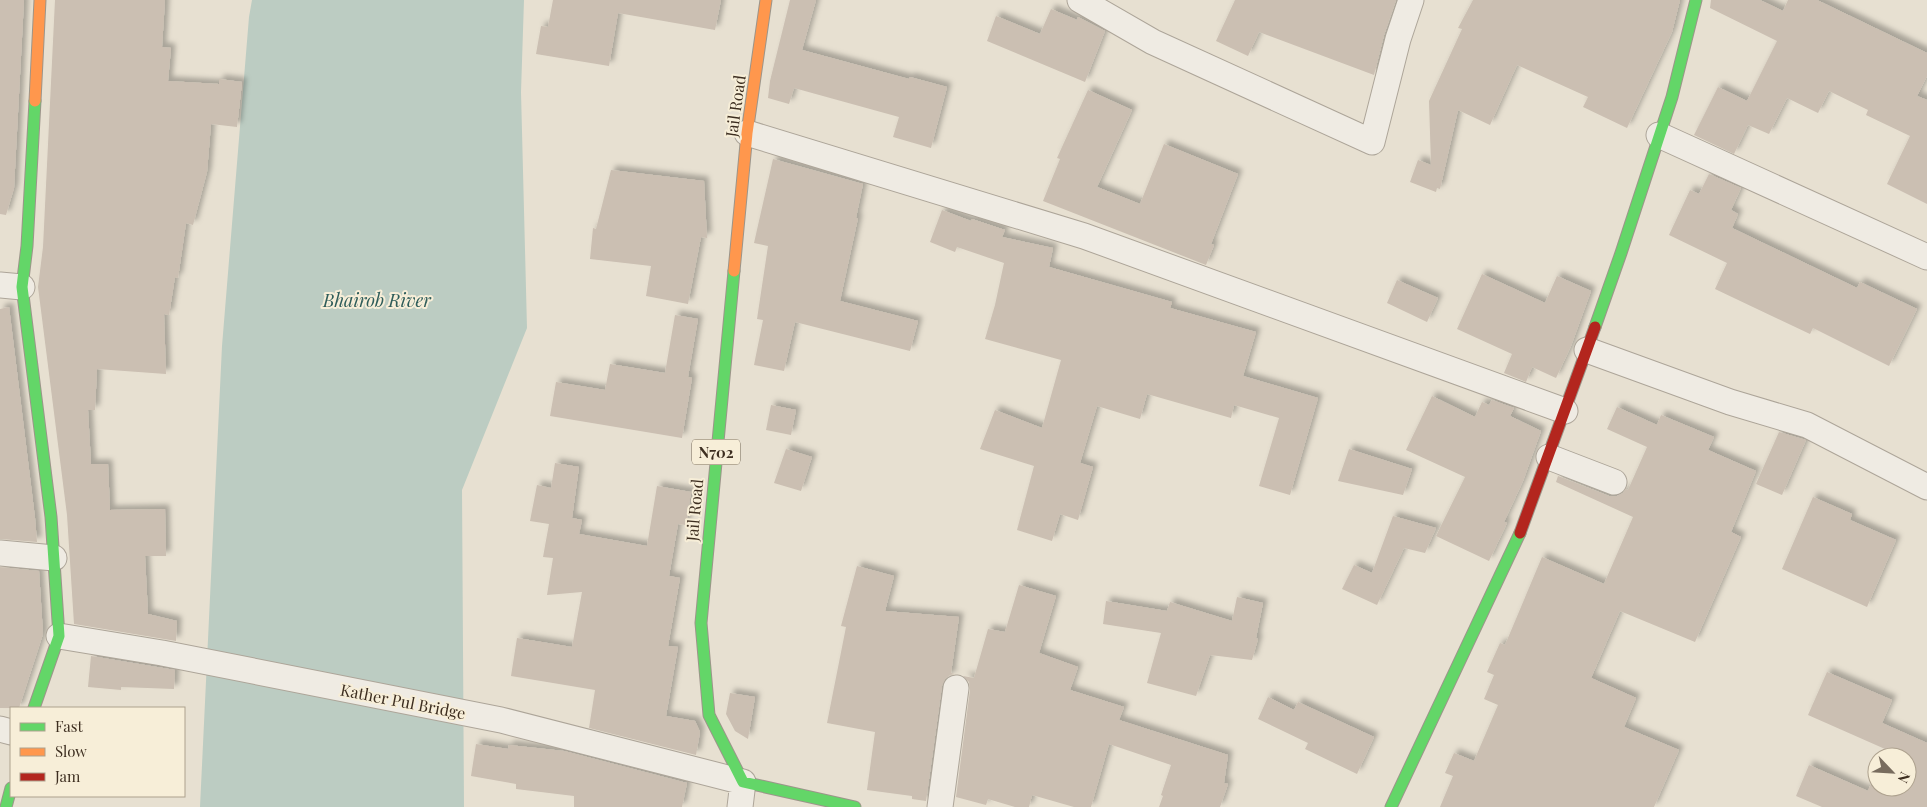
<svg xmlns="http://www.w3.org/2000/svg" width="1927" height="807" font-family="'Playfair Display',serif">
<style>
.water{fill:#bcccc2}
.building{fill:#cbbfb2;filter:url(#shadow)}
.lines{fill:none;stroke-linecap:round;stroke-linejoin:round}
.street-casing{stroke:#ada599;stroke-width:27}
.fast-casing{stroke:#9c958a;stroke-width:13}
.slow-casing{stroke:#9c958a;stroke-width:13}
.jam-casing{stroke:#9c958a;stroke-width:13}
.street{stroke:#efebe3;stroke-width:25}
.fast{stroke:#63d668;stroke-width:11}
.slow{stroke:#ff974d;stroke-width:11}
.jam{stroke:#b3261e;stroke-width:11}
.labels{text-anchor:middle;dominant-baseline:central;stroke-width:4;stroke-linejoin:round;paint-order:stroke}
.shield{fill:#f7eed8;stroke:#756857;stroke-width:1}
.shield-label{font-size:15px;font-weight:bold;fill:#3d2e20}
.street-label{font-size:16px;fill:#3d2e20;stroke:#f7eed8}
.water-label{font-size:18px;font-style:italic;fill:#2f5d5a;stroke:#f7eed8}
</style>
<defs>
<filter id="shadow"><feDropShadow dx="4.5" dy="-4.5" stdDeviation="2.5" flood-color="#0004"/></filter>
</defs>
<rect width="100%" height="100%" fill="#e7e0d1"/>
<path class="water" d="M 252,0 L 524,0 L 521,92 L 527,328 L 462,490 L 464,807 L 200,807 L 222,346 L 249,17 Z"/>
<path class="building" d="M 0,0 L 24,0 L 14,188 L 6,215 L 0,214 Z
M 55,0 L 165,0 L 162,47 L 171,48 L 168,81 L 219,84 L 219,79 L 242,82 L 237,127 L 211,124 L 207,172 L 193,225 L 186,223 L 178,278 L 175,277 L 169,315 L 164,314 L 166,374 L 97,369 L 95,410 L 88,410 L 91,464 L 108,464 L 110,510 L 165,509 L 166,556 L 145,556 L 148,614 L 177,621 L 176,641 L 74,624 L 67,515 L 38,287 L 43,247 Z
M 553,0 L 721,0 L 715,30 L 618,13 L 609,66 L 536,54 L 541,26 L 548,27 Z
M 790,0 L 816,0 L 802,50 L 909,79 L 910,77 L 947,87 L 931,148 L 893,137 L 899,117 L 794,88 L 789,104 L 768,98 L 770,81 Z
M 1235,0 L 1396,0 L 1384,35 L 1374,75 L 1259,32 L 1248,56 L 1216,41 Z
M 1473,0 L 1680,0 L 1672,32 L 1627,128 L 1583,107 L 1588,97 L 1517,65 L 1490,125 L 1458,110 L 1440,189 L 1437,188 L 1436,192 L 1410,182 L 1418,160 L 1431,165 L 1429,101 L 1462,29 L 1458,28 Z
M 1711,0 L 1760,0 L 1783,11 L 1788,0 L 1817,0 L 1927,53 L 1927,76 L 1917,96 L 1927,100 L 1927,204 L 1887,184 L 1910,136 L 1866,115 L 1868,110 L 1829,91 L 1818,113 L 1787,98 L 1769,134 L 1748,125 L 1734,154 L 1694,135 L 1718,87 L 1747,101 L 1777,41 L 1710,8 Z
M 1051,9 L 1077,20 L 1078,17 L 1105,31 L 1085,82 L 987,41 L 996,16 L 1040,34 Z
M 1088,90 L 1132,110 L 1097,187 L 1140,204 L 1164,144 L 1238,174 L 1211,244 L 1214,245 L 1206,265 L 1043,201 L 1060,159 L 1057,158 Z
M 773,159 L 863,184 L 856,218 L 858,218 L 840,301 L 918,321 L 910,351 L 795,322 L 784,371 L 754,365 L 763,320 L 757,319 L 768,246 L 754,243 Z
M 611,170 L 704,181 L 707,238 L 701,237 L 688,304 L 646,296 L 651,266 L 590,259 L 593,228 L 596,229 Z
M 1709,174 L 1741,188 L 1731,210 L 1738,214 L 1732,228 L 1857,288 L 1860,282 L 1917,309 L 1889,366 L 1813,328 L 1810,334 L 1715,289 L 1727,263 L 1669,235 L 1690,190 L 1699,194 Z
M 942,210 L 971,221 L 972,219 L 1005,230 L 1002,237 L 1053,248 L 1049,267 L 1172,302 L 1170,308 L 1256,332 L 1243,376 L 1318,398 L 1290,495 L 1259,486 L 1279,418 L 1234,405 L 1231,418 L 1147,394 L 1140,419 L 1097,406 L 1080,463 L 1093,467 L 1078,520 L 1060,514 L 1052,541 L 1017,530 L 1034,466 L 980,449 L 995,410 L 1042,428 L 1061,360 L 985,339 L 995,305 L 1004,263 L 957,247 L 955,252 L 930,242 Z
M 1482,274 L 1545,303 L 1557,276 L 1591,291 L 1571,346 L 1556,378 L 1532,367 L 1526,382 L 1504,373 L 1512,354 L 1457,329 Z
M 1397,280 L 1438,298 L 1427,322 L 1387,303 Z
M 9,307 L 35,518 L 37,542 L 0,539 L 0,309 Z
M 675,315 L 698,319 L 688,377 L 692,378 L 682,438 L 550,416 L 556,382 L 605,390 L 610,364 L 665,373 Z
M 1432,396 L 1475,417 L 1482,402 L 1489,405 L 1492,400 L 1514,408 L 1510,416 L 1541,431 L 1523,481 L 1504,522 L 1507,523 L 1489,561 L 1436,536 L 1465,477 L 1406,450 Z
M 771,405 L 796,410 L 791,435 L 766,430 Z
M 1617,407 L 1657,425 L 1661,415 L 1714,437 L 1708,450 L 1756,471 L 1731,532 L 1741,537 L 1695,642 L 1620,611 L 1591,678 L 1636,698 L 1624,727 L 1679,750 L 1654,807 L 1440,807 L 1453,776 L 1445,773 L 1454,753 L 1474,761 L 1498,705 L 1484,699 L 1494,675 L 1487,672 L 1500,643 L 1505,645 L 1542,557 L 1604,584 L 1633,517 L 1556,482 L 1558,476 L 1609,496 L 1617,496 L 1623,493 L 1626,489 L 1628,490 L 1647,447 L 1607,429 Z
M 1779,432 L 1806,440 L 1782,495 L 1756,484 Z
M 786,449 L 812,457 L 801,491 L 774,483 Z
M 1349,449 L 1412,469 L 1403,495 L 1338,481 Z
M 555,463 L 579,467 L 572,518 L 582,520 L 579,534 L 647,546 L 657,486 L 691,492 L 686,525 L 678,524 L 669,576 L 680,578 L 668,646 L 678,647 L 666,716 L 695,721 L 700,732 L 696,755 L 589,728 L 595,690 L 511,676 L 517,638 L 572,647 L 582,592 L 547,595 L 553,558 L 543,557 L 549,524 L 530,521 L 537,485 L 551,488 Z
M 1813,497 L 1852,514 L 1850,520 L 1896,540 L 1867,607 L 1782,569 Z
M 1393,516 L 1436,528 L 1425,553 L 1404,548 L 1377,605 L 1342,589 L 1354,565 L 1372,573 Z
M 857,566 L 894,576 L 885,611 L 959,617 L 951,673 L 955,674 L 950,675 L 945,679 L 942,686 L 926,801 L 912,799 L 912,796 L 867,790 L 875,732 L 827,723 L 846,627 L 841,626 Z
M 0,567 L 39,571 L 43,634 L 19,708 L 0,708 Z
M 1019,585 L 1056,596 L 1039,653 L 1078,667 L 1070,690 L 1124,707 L 1119,720 L 1228,755 L 1224,783 L 1228,784 L 1220,807 L 1159,807 L 1163,796 L 1161,795 L 1171,765 L 1109,744 L 1091,807 L 1074,807 L 1032,795 L 1029,807 L 1015,807 L 988,799 L 986,805 L 956,797 L 970,690 L 969,682 L 963,676 L 974,678 L 988,629 L 1005,632 Z
M 1237,597 L 1263,603 L 1256,638 L 1258,639 L 1252,660 L 1210,655 L 1196,696 L 1147,683 L 1161,633 L 1103,624 L 1106,601 L 1167,611 L 1170,602 L 1232,621 Z
M 91,656 L 175,670 L 174,689 L 121,687 L 121,690 L 88,687 Z
M 1827,672 L 1892,700 L 1882,723 L 1927,743 L 1927,807 L 1822,807 L 1796,796 L 1809,765 L 1868,791 L 1877,769 L 1877,787 L 1907,787 L 1907,757 L 1882,757 L 1885,749 L 1808,715 Z
M 730,693 L 755,697 L 748,739 L 735,731 L 726,714 Z
M 1268,697 L 1294,710 L 1298,702 L 1374,737 L 1357,774 L 1305,749 L 1308,743 L 1258,719 Z
M 476,744 L 508,749 L 509,745 L 564,751 L 687,783 L 682,807 L 574,807 L 574,796 L 516,789 L 516,784 L 471,776 Z"/>
<g class="lines">
<defs>
<path id="street" d="M 1080,0 L 1153,42 L 1372,142 L 1398,39 L 1411,0
M 747,133 L 1084,236 L 1565,411
M 1659,135 L 1927,257
M 0,285 L 22,287
M 1587,350 L 1730,402 L 1807,425 L 1927,487
M 1549,457 L 1614,482
M 0,553 L 54,558
M 59,636 L 162,653 L 501,720 L 743,782 L 740,807
M 0,729 L 11,732
M 940,807 L 956,688"/>
<path id="fast" d="M 734,271 L 701,623 L 709,715 L 743,782 L 855,807
M 1595,327 L 1621,253 L 1672,97 L 1696,0
M 34,708 L 59,636 L 51,517 L 22,287 L 27,246 L 35,101
M 6,807 L 11,788
M 1391,807 L 1520,533"/>
<path id="slow" d="M 35,101 L 40,0
M 734,271 L 747,133 L 766,0"/>
<path id="jam" d="M 1520,533 L 1595,327"/>
</defs>
<use href="#street" class="street-casing"/>
<use href="#fast" class="fast-casing"/>
<use href="#slow" class="slow-casing"/>
<use href="#jam" class="jam-casing"/>
<use href="#street" class="street"/>
<use href="#fast" class="fast"/>
<use href="#slow" class="slow"/>
<use href="#jam" class="jam"/>
</g>
<g class="labels">
<rect class="shield" x="692" y="439.5" width="48" height="25" rx="4"/>
<g class="shield-label">
<text x="716" y="452">N702</text>
</g>
<g class="street-label">
<text transform="translate(735 106) rotate(-82)">Jail Road</text>
<text transform="translate(694 510) rotate(-85)">Jail Road</text>
<text transform="translate(403 701) rotate(11)">Kather Pul Bridge</text>
</g>
<g class="water-label">
<text x="377" y="300">Bhairob River</text>
</g>
</g>
<rect x="10" y="707" width="175" height="90" fill="#f7eed8" stroke="#ada18e"/>
<rect x="20" y="723" width="25" height="8" fill="#63d668" stroke="#ada18e"/>
<text x="55" y="732" font-size="15" fill="#3d2e20">Fast</text>
<rect x="20" y="748" width="25" height="8" fill="#ff974d" stroke="#ada18e"/>
<text x="55" y="757" font-size="15" fill="#3d2e20">Slow</text>
<rect x="20" y="773" width="25" height="8" fill="#b3261e" stroke="#ada18e"/>
<text x="55" y="782" font-size="15" fill="#3d2e20">Jam</text>
<g transform="translate(1892 772) rotate(115)"><circle r="24" fill="#f7eed8" stroke="#ada18e"/>
<path d="M0-4L9 19L0 12L-9 19Z" fill="#786c5e"/>
<text y="-8" font-size="14" font-weight="bold" text-anchor="middle" fill="#3d2e20">N</text>
</g>
</svg>
